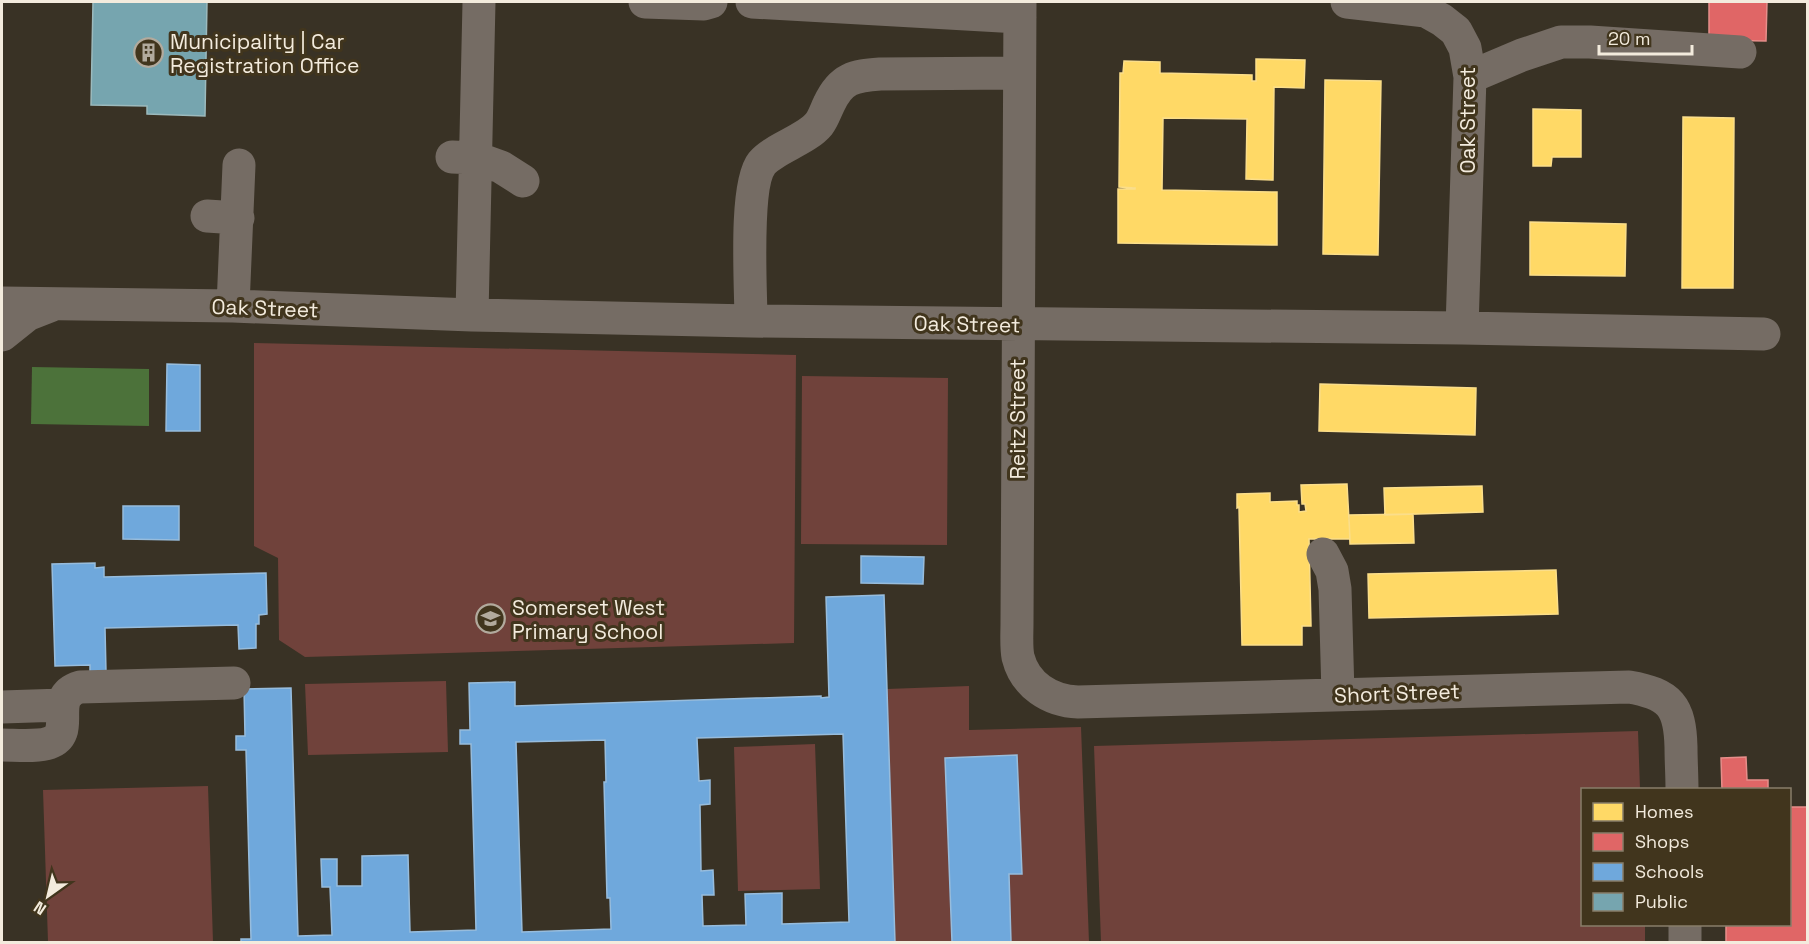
<svg xmlns="http://www.w3.org/2000/svg" width="1809" height="944" font-family="'Space Grotesk',sans-serif">
<style>
.green{fill:#70423b}
.water{fill:#4c723a}
.homes{fill:#ffd966;stroke:#fbde8a;stroke-width:1.5}
.shops{fill:#e06666;stroke:#e68e8a;stroke-width:1.5}
.schools{fill:#6fa8dc;stroke:#97bcdc;stroke-width:1.5;fill-rule:evenodd}
.public{fill:#76a5af;stroke:#9cbabd;stroke-width:1.5}
.lines{fill:none;stroke-linecap:round;stroke-linejoin:round}
.minor{stroke:#756c64;stroke-width:33}
.labels{text-anchor:middle;dominant-baseline:central;stroke-width:6;stroke-linejoin:round;paint-order:stroke}
.poi-label{font-size:21px;fill:#f3ebdd;stroke:#41351d;text-anchor:start}
.street-label{font-size:21px;fill:#f3ebdd;stroke:#41351d}
</style>
<rect width="100%" height="100%" fill="#393225"/>
<path class="green" d="M 254,343 L 796,355 L 794,643 L 305,657 L 279,640 L 278,558 L 254,546 Z
M 802,376 L 948,378 L 947,545 L 801,544 Z
M 446,681 L 448,752 L 308,755 L 305,684 Z
M 969,686 L 969,730 L 1081,727 L 1089,942 L 1011,942 L 1009,874 L 1022,873 L 1017,755 L 945,758 L 952,942 L 895,942 L 887,689 Z
M 1638,731 L 1640,789 L 1582,790 L 1582,924 L 1645,925 L 1645,942 L 1101,942 L 1094,746 Z
M 815,744 L 820,889 L 738,891 L 734,747 Z
M 208,786 L 213,942 L 48,942 L 43,790 Z"/>
<path class="water" d="M 32,367 L 149,369 L 149,426 L 31,424 Z"/>
<path class="homes" d="M 1256,59 L 1305,60 L 1304,88 L 1274,87 L 1273,180 L 1246,179 L 1247,119 L 1163,118 L 1162,190 L 1277,192 L 1277,245 L 1118,243 L 1118,189 L 1135,189 L 1135,188 L 1119,187 L 1120,73 L 1123,73 L 1124,61 L 1160,62 L 1160,73 L 1252,75 L 1252,81 L 1256,81 Z
M 1325,80 L 1381,81 L 1378,255 L 1323,254 Z
M 1533,109 L 1581,110 L 1581,157 L 1552,157 L 1551,166 L 1533,166 Z
M 1683,117 L 1734,118 L 1733,288 L 1682,288 Z
M 1530,222 L 1626,224 L 1625,276 L 1530,275 Z
M 1320,384 L 1476,388 L 1475,435 L 1319,431 Z
M 1347,484 L 1350,539 L 1309,539 L 1311,626 L 1302,626 L 1302,645 L 1242,645 L 1239,507 L 1237,508 L 1237,494 L 1270,493 L 1270,502 L 1297,501 L 1297,505 L 1299,505 L 1299,512 L 1306,511 L 1305,504 L 1302,504 L 1301,485 Z
M 1482,486 L 1483,512 L 1385,515 L 1384,488 Z
M 1413,514 L 1414,543 L 1350,544 L 1349,515 Z
M 1556,570 L 1558,614 L 1369,618 L 1368,574 Z"/>
<path class="shops" d="M 1709,2 L 1767,2 L 1766,41 L 1709,40 Z
M 1746,757 L 1747,780 L 1768,780 L 1768,790 L 1722,790 L 1721,758 Z
M 1790,807 L 1808,807 L 1808,942 L 1726,942 L 1726,924 L 1790,924 Z"/>
<path class="schools" d="M 167,364 L 200,365 L 200,431 L 166,431 Z
M 123,506 L 179,506 L 179,540 L 123,539 Z
M 861,556 L 924,557 L 923,584 L 861,583 Z
M 95,563 L 95,568 L 104,567 L 104,577 L 266,573 L 267,614 L 259,615 L 259,624 L 256,624 L 256,648 L 239,649 L 238,625 L 105,628 L 106,672 L 90,672 L 90,665 L 55,666 L 52,564 Z
M 884,595 L 895,942 L 241,942 L 241,939 L 251,939 L 246,750 L 236,750 L 236,736 L 245,736 L 244,689 L 291,688 L 298,936 L 332,935 L 330,887 L 322,887 L 321,859 L 337,859 L 337,886 L 362,886 L 362,856 L 408,855 L 410,932 L 476,930 L 471,744 L 460,744 L 460,730 L 470,730 L 469,683 L 515,682 L 515,706 L 821,696 L 821,698 L 829,697 L 826,597 ZM 843,734 L 849,922 L 782,924 L 782,893 L 745,894 L 746,925 L 703,926 L 702,895 L 714,895 L 713,870 L 701,871 L 700,805 L 710,804 L 710,780 L 699,781 L 697,738 ZM 605,740 L 606,782 L 604,782 L 607,898 L 610,898 L 611,929 L 522,932 L 516,742 Z
M 1017,755 L 1022,874 L 1009,874 L 1011,942 L 952,942 L 945,758 Z"/>
<path class="public" d="M 93,2 L 207,2 L 205,116 L 147,114 L 147,106 L 91,105 Z"/>
<g class="lines">
<path class="minor" d="M 645,2 L 704,4 L 711,2
M 752,2 L 1020,17
M 1020,2 L 1017,623 C 1017,634 1016,647 1018,657 C 1025,685 1050,701 1078,702 L 1629,687 C 1670,694 1680,706 1681,747 C 1681,761 1682,775 1682,790
M 1347,2 L 1426,11 L 1442,20 L 1456,31 L 1465,48 L 1470,77 L 1462,328
M 1470,77 L 1522,55 L 1561,42 L 1590,42 L 1740,52
M 452,157 L 476,158 L 501,167 L 523,181
M 207,216 L 238,218
M 2,303 L 233,306 L 472,315 L 751,321 L 1462,328 L 1764,334
M 233,306 L 239,165
M 472,315 L 479,2
M 751,321 C 751,290 744,185 762,163 C 775,148 806,140 819,124 C 823,119 826,110 829,104 C 841,78 854,76 880,74 L 1019,73
M 2,335 L 27,315 L 50,306
M 1323,554 L 1332,571 L 1335,589 L 1338,694
M 2,707 L 63,705
M 2,745 C 15,745 38,747 49,743 C 78,733 46,697 80,687 L 234,683
M 1685,924 L 1685,942"/>
</g>
<defs>
<symbol id="building-ring" viewBox="-11 -11 22 22"><circle r="9.5" fill="#41351d" stroke="#b2aa9d" stroke-width="1.5"/><path d="M-4-6H4V6H1V3H-1V6H-4ZM-2.5-4.3h1.7v1.8h-1.7ZM.8-4.3h1.7v1.8H.8ZM-2.5-1h1.7V.8h-1.7ZM.8-1h1.7V.8H.8Z" fill="#b2aa9d"/></symbol>
<symbol id="school-ring" viewBox="-11 -11 22 22"><circle r="9.5" fill="#41351d" stroke="#b2aa9d" stroke-width="1.5"/><path d="M0-5L7-2L0 1L-7-2ZM-4 1L0 2.5L4 1V4Q0 6-4 4Z" fill="#b2aa9d"/></symbol>
</defs>
<g fill-rule="evenodd">
<use href="#building-ring" x="132" y="36" width="33" height="33"/>
<use href="#school-ring" x="474" y="602" width="33" height="33"/>
</g>
<g class="labels">
<g class="poi-label">
<text x="170" y="41">Municipality | Car<tspan x="170" dy="24">Registration Office</tspan></text>
<text x="512" y="607">Somerset West<tspan x="512" dy="24">Primary School</tspan></text>
</g>
<g class="street-label">
<text transform="translate(1467 120) rotate(-90)">Oak Street</text>
<text transform="translate(265 308) rotate(2)">Oak Street</text>
<text transform="translate(967 324) rotate(1)">Oak Street</text>
<text transform="translate(1017 419) rotate(-90)">Reitz Street</text>
<text transform="translate(1397 693) rotate(-2)">Short Street</text>
</g>
</g>
<rect width="1809" height="944" fill="none" stroke="#f3ebdd" stroke-width="6"/>
<rect x="1581" y="788" width="210" height="138" fill="#41351d" stroke="#887e6a" stroke-width="1.5"/>
<rect x="1593" y="803" width="30" height="18" fill="#ffd966" stroke="#887e6a" stroke-width="1.5"/>
<text x="1635" y="818" font-size="18" fill="#f3ebdd">Homes</text>
<rect x="1593" y="833" width="30" height="18" fill="#e06666" stroke="#887e6a" stroke-width="1.5"/>
<text x="1635" y="848" font-size="18" fill="#f3ebdd">Shops</text>
<rect x="1593" y="863" width="30" height="18" fill="#6fa8dc" stroke="#887e6a" stroke-width="1.5"/>
<text x="1635" y="878" font-size="18" fill="#f3ebdd">Schools</text>
<rect x="1593" y="893" width="30" height="18" fill="#76a5af" stroke="#887e6a" stroke-width="1.5"/>
<text x="1635" y="908" font-size="18" fill="#f3ebdd">Public</text>
<g transform="translate(48 896) rotate(214)" stroke="#41351d" stroke-width="4.5" paint-order="stroke">
<path d="M0-4.5L10 22L0 15L-10 22Z" fill="#f3ebdd"/>
<text y="-9" font-size="16" font-weight="bold" text-anchor="middle" fill="#f3ebdd">N</text>
</g>
<path d="M1599 45v9h93v-9" fill="none" stroke="#f3ebdd" stroke-width="3"/>
<text x="1608" y="45" font-size="18" fill="#f3ebdd" stroke="#41351d" stroke-width="4.5" paint-order="stroke">20 m</text>
</svg>
